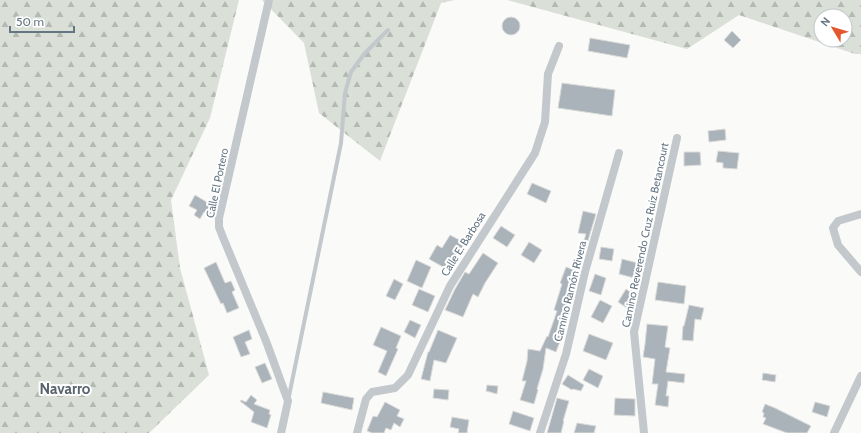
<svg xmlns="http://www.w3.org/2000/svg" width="861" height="433" font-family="Cabin,sans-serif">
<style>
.forest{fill:url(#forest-firs);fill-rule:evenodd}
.building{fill:#aab3b9;stroke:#dcdcda}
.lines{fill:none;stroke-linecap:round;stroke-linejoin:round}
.lane{stroke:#c3c8cc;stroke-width:4}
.street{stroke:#c3c8cc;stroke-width:8}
.labels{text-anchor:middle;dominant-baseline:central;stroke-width:4;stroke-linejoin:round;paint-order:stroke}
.street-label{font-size:11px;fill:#657683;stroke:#fff}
.district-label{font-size:15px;font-weight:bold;fill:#57646e;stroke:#fff}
</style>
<defs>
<pattern id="forest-firs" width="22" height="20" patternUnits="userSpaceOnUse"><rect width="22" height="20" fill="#dadfd7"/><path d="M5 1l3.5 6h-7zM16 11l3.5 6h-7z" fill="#b4b9b4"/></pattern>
</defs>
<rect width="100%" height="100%" fill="#fafaf8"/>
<path class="forest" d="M 0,0 L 239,0 L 210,118 L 171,200 L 180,268 L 209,375 L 149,433 L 0,433 Z
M 262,0 L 455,0 L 441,3 L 380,161 L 319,113 L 304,43 Z
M 507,0 L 861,0 L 861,54 L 855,54 L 739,15 L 687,49 ZM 821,16 L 845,16 L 845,40 L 821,40 Z"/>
<path class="building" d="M502 26a9 9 0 1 1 18 0a9 9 0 1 1-18 0Z
M 732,31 L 741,40 L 733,48 L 724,40 Z
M 590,38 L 630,45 L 627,58 L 588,51 Z
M 562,83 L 615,90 L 612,116 L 558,108 Z
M 725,129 L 726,140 L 709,142 L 708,131 Z
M 718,151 L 739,153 L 737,169 L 723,168 L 723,163 L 716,162 Z
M 684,152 L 700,152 L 701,165 L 684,166 Z
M 532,183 L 551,191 L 546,203 L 527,194 Z
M 195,195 L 215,207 L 210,215 L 204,212 L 200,219 L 194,215 L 197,210 L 189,206 Z
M 583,211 L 596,214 L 584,254 L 580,253 L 586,234 L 578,233 Z
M 501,226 L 515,235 L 507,247 L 493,238 Z
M 450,235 L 465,243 L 450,271 L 429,259 L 437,245 L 442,248 Z
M 529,242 L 542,250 L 534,263 L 521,255 Z
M 601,247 L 614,249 L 612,261 L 599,259 Z
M 483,253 L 498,263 L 485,283 L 478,297 L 473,294 L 463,317 L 445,310 L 455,289 L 465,272 L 469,274 Z
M 622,259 L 638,263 L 634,278 L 619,274 Z
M 416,260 L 431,267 L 422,288 L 407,281 Z
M 216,262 L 225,283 L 231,281 L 235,290 L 232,292 L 239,308 L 227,313 L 223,303 L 221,304 L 204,268 Z
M 566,267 L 579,272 L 576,285 L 564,322 L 567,323 L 556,352 L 546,348 L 543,369 L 537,389 L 538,390 L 534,404 L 520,400 L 526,381 L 522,381 L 527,361 L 528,349 L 540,351 L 547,336 L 548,337 L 557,311 L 554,310 L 562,284 L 560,283 Z
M 595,274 L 606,278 L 601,295 L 589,291 Z
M 394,279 L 403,284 L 395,300 L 386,296 Z
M 658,282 L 686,286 L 684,304 L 655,300 Z
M 419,289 L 435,296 L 428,312 L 412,305 Z
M 626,289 L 634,295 L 627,308 L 618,302 Z
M 600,300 L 612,306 L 603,323 L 591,317 Z
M 689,305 L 704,308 L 701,320 L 695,319 L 693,341 L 682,340 L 683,326 L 684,326 Z
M 410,320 L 421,325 L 415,338 L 404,332 Z
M 647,324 L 668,326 L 665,347 L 670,348 L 666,372 L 685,374 L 684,383 L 668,381 L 666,396 L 669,396 L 668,407 L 655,405 L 658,384 L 652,384 L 655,359 L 643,357 L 645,344 Z
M 381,327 L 401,336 L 396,348 L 398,349 L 386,376 L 378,372 L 387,351 L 373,345 Z
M 249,330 L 252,339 L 245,342 L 250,354 L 241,357 L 233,337 Z
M 438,330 L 457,338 L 446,363 L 434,360 L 430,381 L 421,379 L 428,352 L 429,352 Z
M 589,334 L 613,343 L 606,360 L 583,351 Z
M 265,363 L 272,379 L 262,383 L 255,367 Z
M 589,369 L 603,376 L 598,388 L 583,380 Z
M 763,373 L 776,375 L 775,382 L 762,380 Z
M 568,375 L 584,385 L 581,391 L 573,389 L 572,390 L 562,384 Z
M 487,385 L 498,386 L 497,394 L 486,391 Z
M 434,389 L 449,390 L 448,400 L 433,398 Z
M 323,392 L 354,398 L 352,410 L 321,403 Z
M 251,395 L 257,400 L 254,404 L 270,410 L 269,414 L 271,415 L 267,428 L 251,422 L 254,412 L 240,401 L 241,400 L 246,402 Z
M 557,398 L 569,401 L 563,421 L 564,421 L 561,433 L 547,433 Z
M 615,398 L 635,399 L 635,416 L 614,415 Z
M 385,402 L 400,410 L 397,416 L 404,419 L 400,427 L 394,423 L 391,430 L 386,428 L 384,433 L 372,433 L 367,431 L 373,416 L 377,417 Z
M 815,402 L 830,406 L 827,417 L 812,412 Z
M 765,404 L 775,408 L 811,426 L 807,433 L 787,433 L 763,424 L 766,418 L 763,417 L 764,413 L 762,412 Z
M 513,411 L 534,418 L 530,431 L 509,424 Z
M 452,417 L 469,420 L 467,433 L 458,433 L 459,429 L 450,427 Z
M 577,423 L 596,426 L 594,433 L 574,433 Z"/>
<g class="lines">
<path class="lane" d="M 289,396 L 341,143 L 345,93 L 351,72 L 365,53 L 388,30"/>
<path class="street" d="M 269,0 L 219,218 L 219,227 L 222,235 L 266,341 L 288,401 L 281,433
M 861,214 L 838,221 L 833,228 L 838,245 L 861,272
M 357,433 L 366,399 L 372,392 L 395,388 L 408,375 L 450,286 L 535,153 L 545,122 L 548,74 L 559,46
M 540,433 L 566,354 L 585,272 L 619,153
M 644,433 L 634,332 L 677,138
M 834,433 L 861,376"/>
</g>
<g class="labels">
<g class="street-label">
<text transform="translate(217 183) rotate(-78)">Calle El Portero</text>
<text transform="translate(645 235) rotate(-78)">Camino Reverendo Cruz Ruiz Betancourt</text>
<text transform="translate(463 244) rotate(-58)">Calle E. Barbosa</text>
<text transform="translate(570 291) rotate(-76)">Camino Ramón Rivera</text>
</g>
<g class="district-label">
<text x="65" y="389">Navarro</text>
</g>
</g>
<g transform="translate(833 28) rotate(308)"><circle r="19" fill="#ffffff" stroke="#c1c8cd"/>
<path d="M0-3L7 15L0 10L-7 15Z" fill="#e4572e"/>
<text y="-6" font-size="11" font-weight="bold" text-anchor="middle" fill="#657683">N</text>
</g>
<path d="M10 26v6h64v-6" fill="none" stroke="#657683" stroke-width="2"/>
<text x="16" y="26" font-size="12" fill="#657683" stroke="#ffffff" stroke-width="3" paint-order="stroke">50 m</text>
</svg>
